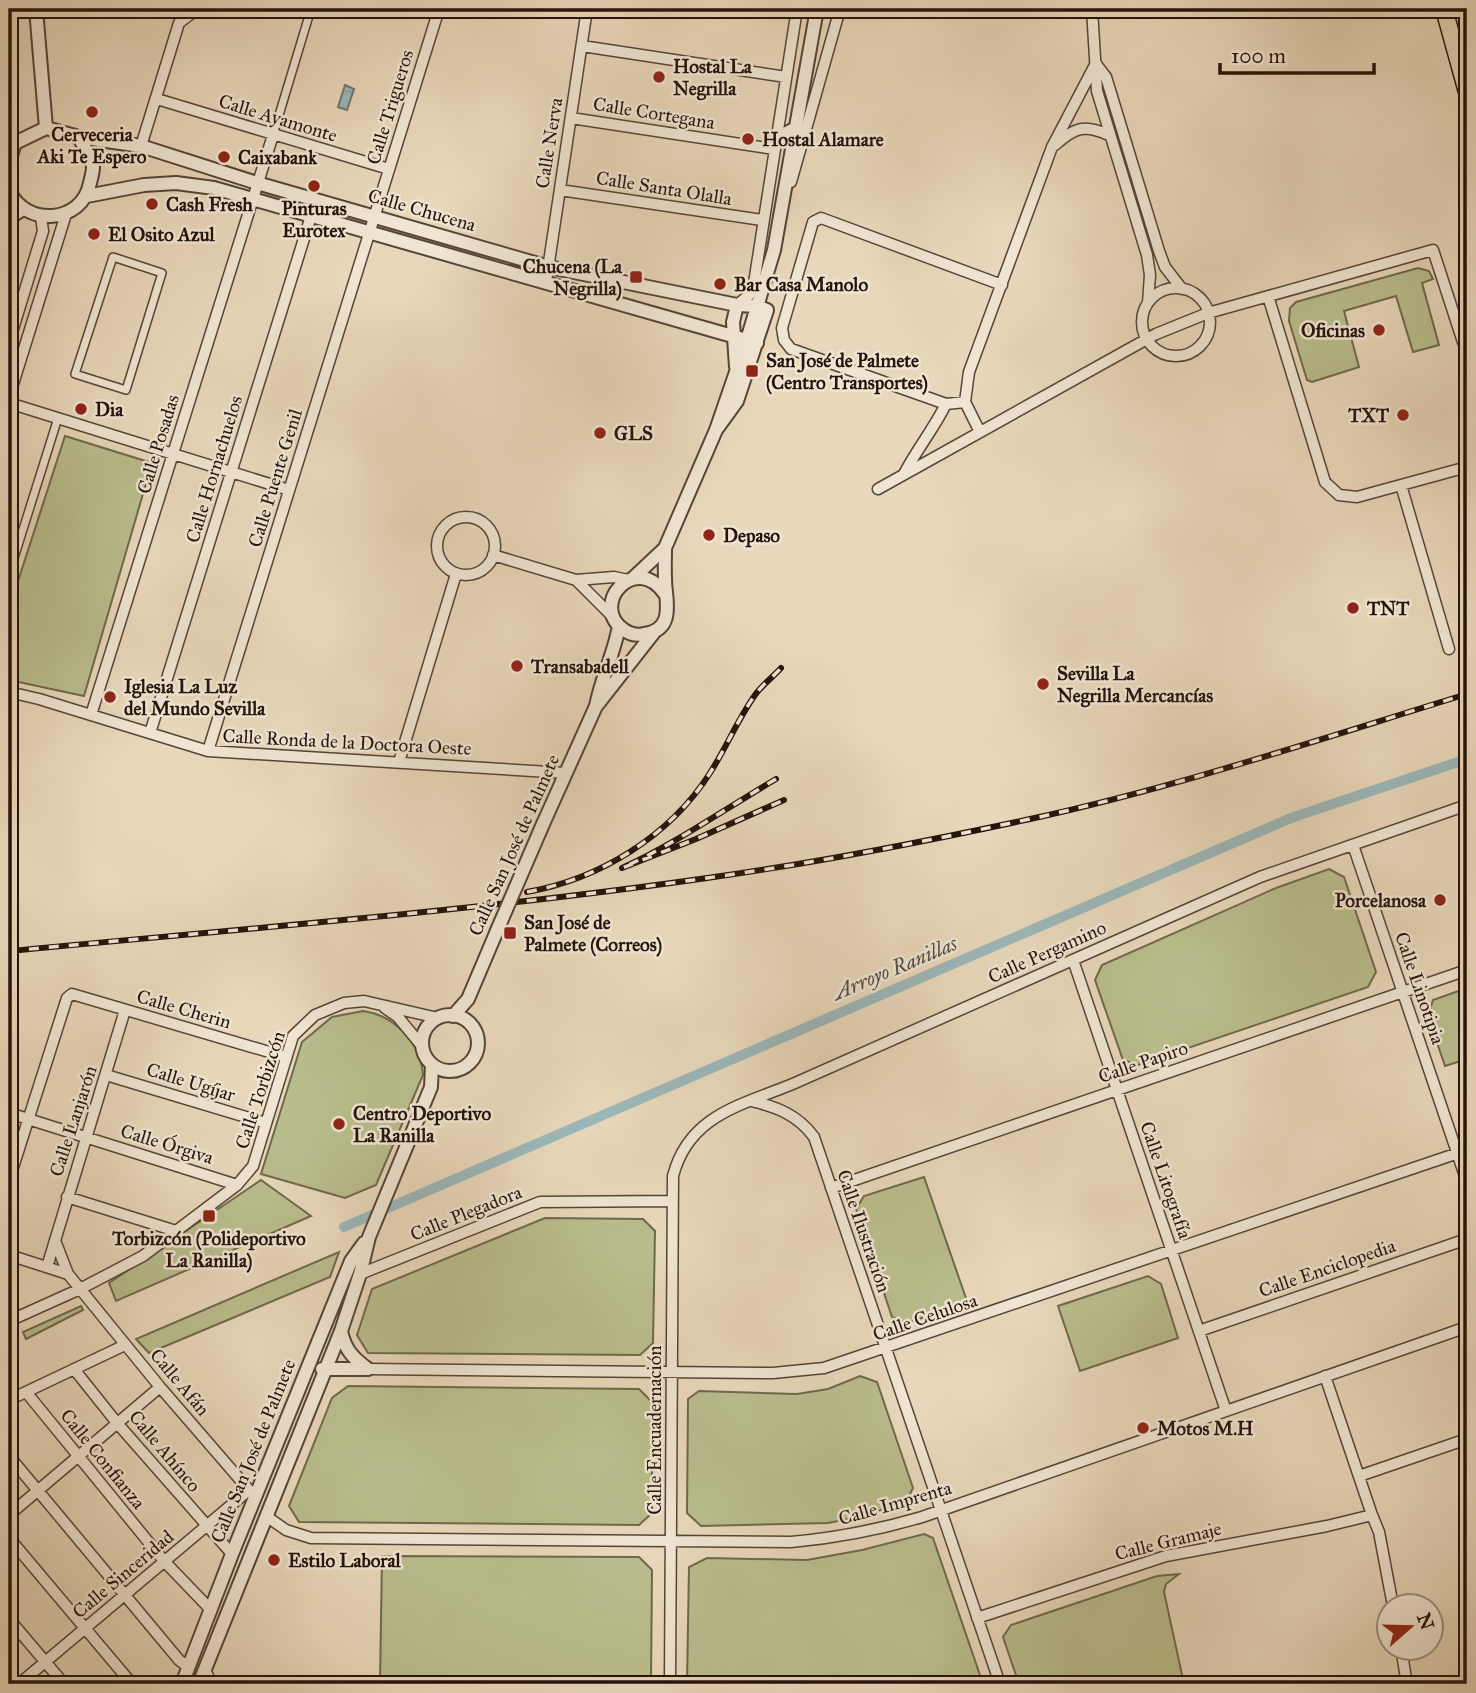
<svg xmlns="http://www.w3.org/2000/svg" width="1476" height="1693" font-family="'IM FELL Great Primer',serif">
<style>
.green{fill:#b9bd8d;stroke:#70684c;stroke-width:2}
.water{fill:url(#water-ripples);stroke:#6c7574;stroke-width:2}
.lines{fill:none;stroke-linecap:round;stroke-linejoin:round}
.canal{stroke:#9bb7b9;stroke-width:10}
.pedestrian-casing{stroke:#564438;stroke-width:10}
.minor-casing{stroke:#564438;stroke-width:13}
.tertiary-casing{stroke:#564438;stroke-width:16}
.trunk-casing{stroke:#26130c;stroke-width:19}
.pedestrian{stroke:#f0e5d2;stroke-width:7}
.minor{stroke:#f0e5d2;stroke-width:10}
.tertiary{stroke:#f0e5d2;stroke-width:12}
.trunk{stroke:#e8d7ba;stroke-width:16}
.rail-casing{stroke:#26130c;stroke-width:6}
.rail{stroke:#f0e5d2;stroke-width:3.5;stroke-dasharray:10;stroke-linecap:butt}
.tertiary-bridge-casing{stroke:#564438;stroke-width:16;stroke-linecap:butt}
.tertiary-bridge{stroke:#f0e5d2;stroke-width:12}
.poi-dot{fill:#8f2418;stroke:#f0e5d2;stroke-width:2.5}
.labels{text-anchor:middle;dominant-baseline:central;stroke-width:5;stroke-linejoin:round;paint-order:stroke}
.poi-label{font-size:19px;font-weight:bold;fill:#26130c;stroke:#f0e5d2;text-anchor:start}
.street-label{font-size:19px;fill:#26130c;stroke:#f0e5d2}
.water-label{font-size:21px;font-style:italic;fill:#4f4c49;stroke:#f0e5d2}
</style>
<defs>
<pattern id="water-ripples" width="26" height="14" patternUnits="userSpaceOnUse" patternTransform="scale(1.75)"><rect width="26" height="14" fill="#9bb7b9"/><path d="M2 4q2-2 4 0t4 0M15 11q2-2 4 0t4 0" fill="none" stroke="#859c9e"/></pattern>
</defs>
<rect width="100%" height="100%" fill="#e8d7ba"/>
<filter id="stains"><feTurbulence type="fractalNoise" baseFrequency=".00286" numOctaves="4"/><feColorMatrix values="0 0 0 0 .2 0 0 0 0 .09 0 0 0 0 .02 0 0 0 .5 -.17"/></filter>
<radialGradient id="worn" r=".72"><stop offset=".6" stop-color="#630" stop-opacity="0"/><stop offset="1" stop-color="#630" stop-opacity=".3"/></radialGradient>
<path class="green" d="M 1418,268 L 1429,271 L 1433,279 L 1422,283 L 1439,345 L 1413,352 L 1396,296 L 1344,311 L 1359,367 L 1312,382 L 1307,380 L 1289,321 L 1290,308 L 1296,302 Z
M 65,436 L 152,463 L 84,696 L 9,680 L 9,609 Z
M 1329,869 L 1344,877 L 1376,972 L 1368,987 L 1138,1065 L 1123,1060 L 1095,980 L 1102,965 L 1276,888 Z
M 1467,988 L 1467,1059 L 1445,1066 L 1428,1016 L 1433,1000 Z
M 363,1011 C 394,1015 421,1043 423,1075 L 376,1185 L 345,1198 L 261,1174 L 302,1042 L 332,1017 Z
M 924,1177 L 968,1304 L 906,1323 L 892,1317 L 856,1209 L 864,1196 Z
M 261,1180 L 311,1216 L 116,1301 L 109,1283 Z
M 545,1218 L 643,1219 L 655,1231 L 653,1343 L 640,1355 L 368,1353 L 357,1335 L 372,1289 Z
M 339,1252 L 330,1277 L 149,1353 L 136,1339 Z
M 1148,1276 L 1161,1284 L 1178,1338 L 1080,1371 L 1058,1306 Z
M 81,1306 L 83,1310 L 26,1339 L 23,1332 Z
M 860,1376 L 877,1382 L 913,1488 L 906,1502 L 863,1516 L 828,1523 L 701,1526 L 687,1513 L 688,1399 L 699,1391 L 797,1394 L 828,1389 Z
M 348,1386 L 639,1389 L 652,1402 L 652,1513 L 639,1525 L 299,1522 L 289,1506 L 332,1398 Z
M 924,1534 L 933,1538 L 983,1684 L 687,1684 L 689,1567 L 707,1558 L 807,1560 L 862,1550 Z
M 382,1556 L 639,1557 L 652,1570 L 651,1683 L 380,1684 Z
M 1179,1574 L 1166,1584 L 1164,1592 L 1184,1684 L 1019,1684 L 1003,1637 L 1011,1625 L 1157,1576 Z"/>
<path class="water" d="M 345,85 L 354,89 L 347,110 L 338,107 Z"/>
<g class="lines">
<path class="canal" d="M 344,1227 L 1291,818 L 1467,759"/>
<defs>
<path id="pedestrian" d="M 273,135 L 311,9
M 113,257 L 162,273 L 126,390 L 75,374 Z
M 9,574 L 58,418"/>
<path id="minor" d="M 1092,9 L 1097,91 L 1147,255 L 1150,275 L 1148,303
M 582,46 L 786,77
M 1096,64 L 1106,77 L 1159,251 L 1165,267 L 1182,289
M 157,99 L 389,169
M 571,118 L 774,149
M 1055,145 C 1075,127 1085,124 1109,135
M 141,146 L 179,23 L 193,12 L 243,9
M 791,182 L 840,9
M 560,190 L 762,220
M 546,282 L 587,9
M1142 322a34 34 0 1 1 68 0a34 34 0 1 1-68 0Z
M 1268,296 L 1325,482 L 1339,495 L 1357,497 L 1467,467
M 737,305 L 749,295 L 754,283 L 797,9
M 9,342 L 43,231 L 41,217
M 9,397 L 66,214
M 965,402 L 946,404 L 791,349 L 784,340 L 782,328 L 813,222 L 821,218 L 1002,285
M 9,403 L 289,490
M 980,432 L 965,402 L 969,372 L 1052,147 L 1096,63
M 904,474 C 917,449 933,430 946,404
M 1401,485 L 1449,649
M 878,489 L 1156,334 L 1208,313 L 1433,250 L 1463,342 L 1467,345
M437 546a29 29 0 1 1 58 0a29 29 0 1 1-58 0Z
M 493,555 L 576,580 L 614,577 L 628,580
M 576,580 L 613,617
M 9,692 L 39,699 L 208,751 L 566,773
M 91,715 L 273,135
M 150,733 L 311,216
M 208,751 L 439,9
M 399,762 L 456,574
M 1353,845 L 1467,1182
M 1073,960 L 1226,1411
M 385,1008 L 398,1017 L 422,1046
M 106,1075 L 266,1123
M 751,1101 C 777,1107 798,1115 814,1137 L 1000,1684
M 9,1113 L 237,1185
M 9,1180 L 67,998 L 72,994 L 286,1057
M 831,1188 L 1467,970
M 67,1197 L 176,1231
M 56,1243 L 68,1274 L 160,1387 L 249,1490 L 256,1495
M 9,1255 L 68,1274
M 47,1267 L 125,1010
M 360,1274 L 540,1202 L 672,1201
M 9,1321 L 80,1289 L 143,1256 L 237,1185 L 253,1166 L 293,1036 L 315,1015 L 344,1003 L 364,1001 L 438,1018
M 1199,1331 L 1467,1239
M 74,1369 L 117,1423 L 232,1554
M 368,1369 L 773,1373 L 824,1368 L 1467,1150
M 1325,1376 L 1372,1515 L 1379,1532 L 1393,1606
M 26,1392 L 164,1561 L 211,1610
M 9,1400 L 125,1345
M 9,1456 L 179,1660 L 188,1667
M 1359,1476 L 1467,1439
M 9,1515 L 160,1387
M 266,1516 L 286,1530 L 311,1538 L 791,1542 C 836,1538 878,1530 922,1517 L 1467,1327
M 9,1538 L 132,1684
M 977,1618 L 1166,1556 L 1327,1526 L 1372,1515
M 9,1619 L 64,1684
M 1401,1648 L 1407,1684
M 205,1670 L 212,1684
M 19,1684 L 249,1490
M 670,1684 L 673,1176 C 689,1114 743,1105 795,1083 L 1260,877 L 1467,805"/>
<path id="tertiary" d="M 36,9 L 46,128
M 79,137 L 141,146 L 257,183 L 549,267 L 737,305 L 757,306 L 767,310 L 737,401 L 716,430
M 775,139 L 796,128
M 9,162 L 15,143 L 46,128 L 79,137 C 83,146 92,158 93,167 C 93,172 91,179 90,183 C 82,224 26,227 9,191
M 87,196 L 144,185 L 176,183 L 214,188 L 757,343
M 9,218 L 23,209
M 736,367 L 733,322 L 737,305
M 665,548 C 665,562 664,578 666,592 C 668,610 670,631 644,634 C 637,636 630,634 624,630 C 588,605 636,551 665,594
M 632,579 L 665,548 L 716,430 L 747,340 L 774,250 L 817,9
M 597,705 L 655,631
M 543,824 L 596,706 C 601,679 614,654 619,626
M422 1043a28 28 0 1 1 56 0a28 28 0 1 1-56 0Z
M 453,1016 L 468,999 L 496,933
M 341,1331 C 345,1350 353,1358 368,1369
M 322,1369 L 368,1369
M 182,1684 L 232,1554 L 351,1261 L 364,1243
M 199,1684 L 341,1331 L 360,1274 L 369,1237 L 431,1087 L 432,1065"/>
<path id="trunk" d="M 1444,9 L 1467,92"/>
</defs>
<use href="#pedestrian" class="pedestrian-casing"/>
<use href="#minor" class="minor-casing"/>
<use href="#tertiary" class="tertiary-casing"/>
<use href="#trunk" class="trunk-casing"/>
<use href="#pedestrian" class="pedestrian"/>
<use href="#minor" class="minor"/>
<use href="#tertiary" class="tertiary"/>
<use href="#trunk" class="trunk"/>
<defs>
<path id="rail" d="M 776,779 C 725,809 675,844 622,868 L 696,839 L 784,800
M 527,892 C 600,879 670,836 710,773 C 726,748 738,719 755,695 C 762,685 773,677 781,668
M 9,951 C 241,929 475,911 707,878 C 815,863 923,842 1030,819 C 1178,787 1323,738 1467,694"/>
</defs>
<use href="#rail" class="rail-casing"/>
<use href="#rail" class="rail"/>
<defs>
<path id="tertiary-bridge" d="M 496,933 L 543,824"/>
</defs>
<use href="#tertiary-bridge" class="tertiary-bridge-casing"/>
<use href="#tertiary-bridge" class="tertiary-bridge"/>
</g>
<g class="poi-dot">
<circle cx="659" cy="77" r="7"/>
<circle cx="92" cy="112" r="7"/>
<circle cx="748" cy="139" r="7"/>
<circle cx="224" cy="157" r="7"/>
<circle cx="314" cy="186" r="7"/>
<circle cx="152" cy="204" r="7"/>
<circle cx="94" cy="234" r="7"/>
<rect x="629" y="270" width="14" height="14" rx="3.5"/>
<circle cx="720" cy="284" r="7"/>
<circle cx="1379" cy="330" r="7"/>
<rect x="745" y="364" width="14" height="14" rx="3.5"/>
<circle cx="81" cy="409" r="7"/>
<circle cx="1403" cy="415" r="7"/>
<circle cx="600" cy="433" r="7"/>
<circle cx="709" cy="535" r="7"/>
<circle cx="1353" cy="608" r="7"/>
<circle cx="517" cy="666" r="7"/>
<circle cx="1043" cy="684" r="7"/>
<circle cx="110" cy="697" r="7"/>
<circle cx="1440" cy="900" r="7"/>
<rect x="503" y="926" width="14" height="14" rx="3.5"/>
<circle cx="339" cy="1124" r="7"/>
<rect x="202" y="1209" width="14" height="14" rx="3.5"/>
<circle cx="1143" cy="1428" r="7"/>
<circle cx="274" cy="1560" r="7"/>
</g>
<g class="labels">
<g class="poi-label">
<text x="673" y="66">Hostal La<tspan x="673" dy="22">Negrilla</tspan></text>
<text x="92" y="134" text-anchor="middle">Cerveceria<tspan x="92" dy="22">Aki Te Espero</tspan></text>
<text x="762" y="139">Hostal Alamare</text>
<text x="238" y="157">Caixabank</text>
<text x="166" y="204">Cash Fresh</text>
<text x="314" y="208" text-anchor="middle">Pinturas<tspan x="314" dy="22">Eurotex</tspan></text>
<text x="108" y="234">El Osito Azul</text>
<text x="622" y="266" text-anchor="end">Chucena (La<tspan x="622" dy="22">Negrilla)</tspan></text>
<text x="734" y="284">Bar Casa Manolo</text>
<text x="1365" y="330" text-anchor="end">Oficinas</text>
<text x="766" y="360">San José de Palmete<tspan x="766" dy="22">(Centro Transportes)</tspan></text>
<text x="95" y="409">Dia</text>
<text x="1389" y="415" text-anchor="end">TXT</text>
<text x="614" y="433">GLS</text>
<text x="723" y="535">Depaso</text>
<text x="1367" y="608">TNT</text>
<text x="531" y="666">Transabadell</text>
<text x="1057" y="673">Sevilla La<tspan x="1057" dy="22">Negrilla Mercancías</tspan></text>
<text x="124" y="686">Iglesia La Luz<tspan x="124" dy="22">del Mundo Sevilla</tspan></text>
<text x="1426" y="900" text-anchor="end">Porcelanosa</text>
<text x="524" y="922">San José de<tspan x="524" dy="22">Palmete (Correos)</tspan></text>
<text x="353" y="1113">Centro Deportivo<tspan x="353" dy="22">La Ranilla</tspan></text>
<text x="209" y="1238" text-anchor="middle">Torbizcón (Polideportivo<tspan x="209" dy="22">La Ranilla)</tspan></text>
<text x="1157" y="1428">Motos M.H</text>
<text x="288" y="1560">Estilo Laboral</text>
</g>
<g class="street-label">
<text transform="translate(390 107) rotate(-73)">Calle Trigueros</text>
<text transform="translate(654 113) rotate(9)">Calle Cortegana</text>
<text transform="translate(278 118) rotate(17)">Calle Ayamonte</text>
<text transform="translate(549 143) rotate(-81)">Calle Nerva</text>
<text transform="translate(664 188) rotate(9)">Calle Santa Olalla</text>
<text transform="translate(422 210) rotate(16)">Calle Chucena</text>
<text transform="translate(158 444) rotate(-73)">Calle Posadas</text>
<text transform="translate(214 469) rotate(-73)">Calle Hornachuelos</text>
<text transform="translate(275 478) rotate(-73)">Calle Puente Genil</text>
<text transform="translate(347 742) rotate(3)">Calle Ronda de la Doctora Oeste</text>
<text transform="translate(514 845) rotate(-66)">Calle San José de Palmete</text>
<text transform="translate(1047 952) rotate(-24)">Calle Pergamino</text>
<text transform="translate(1420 988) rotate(71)">Calle Linotipia</text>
<text transform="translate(184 1009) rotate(16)">Calle Cherin</text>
<text transform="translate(1143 1062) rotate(-19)">Calle Papiro</text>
<text transform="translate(191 1082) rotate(17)">Calle Ugíjar</text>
<text transform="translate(260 1090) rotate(-72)">Calle Torbizcón</text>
<text transform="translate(73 1121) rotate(-72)">Calle Lanjarón</text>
<text transform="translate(167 1144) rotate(17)">Calle Órgiva</text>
<text transform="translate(1166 1180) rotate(71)">Calle Litografía</text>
<text transform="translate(466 1213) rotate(-22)">Calle Plegadora</text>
<text transform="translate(864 1231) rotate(71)">Calle Ilustración</text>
<text transform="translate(1327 1268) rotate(-19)">Calle Enciclopedia</text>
<text transform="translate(925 1317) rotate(-19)">Calle Celulosa</text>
<text transform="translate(180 1382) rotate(50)">Calle Afán</text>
<text transform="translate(654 1430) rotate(-90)">Calle Encuadernación</text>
<text transform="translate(165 1451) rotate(50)">Calle Ahínco</text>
<text transform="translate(253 1451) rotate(-68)">Calle San José de Palmete</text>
<text transform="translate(103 1459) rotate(51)">Calle Confianza</text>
<text transform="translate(895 1503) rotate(-16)">Calle Imprenta</text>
<text transform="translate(1168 1541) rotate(-14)">Calle Gramaje</text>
<text transform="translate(123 1574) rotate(-40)">Calle Sinceridad</text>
</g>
<g class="water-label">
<text transform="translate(895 968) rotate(-23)">Arroyo Ranillas</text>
</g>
</g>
<rect width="1476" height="1693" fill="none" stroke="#e8d7ba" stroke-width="35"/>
<rect x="10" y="10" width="1455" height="1672" fill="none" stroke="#26130c" stroke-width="3.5"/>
<rect x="18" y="18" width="1441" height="1658" fill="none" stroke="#26130c" stroke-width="2"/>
<g transform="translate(1410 1627) rotate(70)"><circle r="33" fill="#f0e5d2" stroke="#9f9183" stroke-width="2"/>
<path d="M0-5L12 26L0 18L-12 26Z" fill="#8f2418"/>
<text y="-10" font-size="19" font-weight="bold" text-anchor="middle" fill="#26130c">N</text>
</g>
<path d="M1220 63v10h154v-10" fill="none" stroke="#26130c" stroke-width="3.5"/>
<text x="1231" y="63" font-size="21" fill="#26130c" stroke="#f0e5d2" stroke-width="5" paint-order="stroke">100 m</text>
<rect width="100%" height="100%" filter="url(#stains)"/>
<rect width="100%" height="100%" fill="url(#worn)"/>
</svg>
